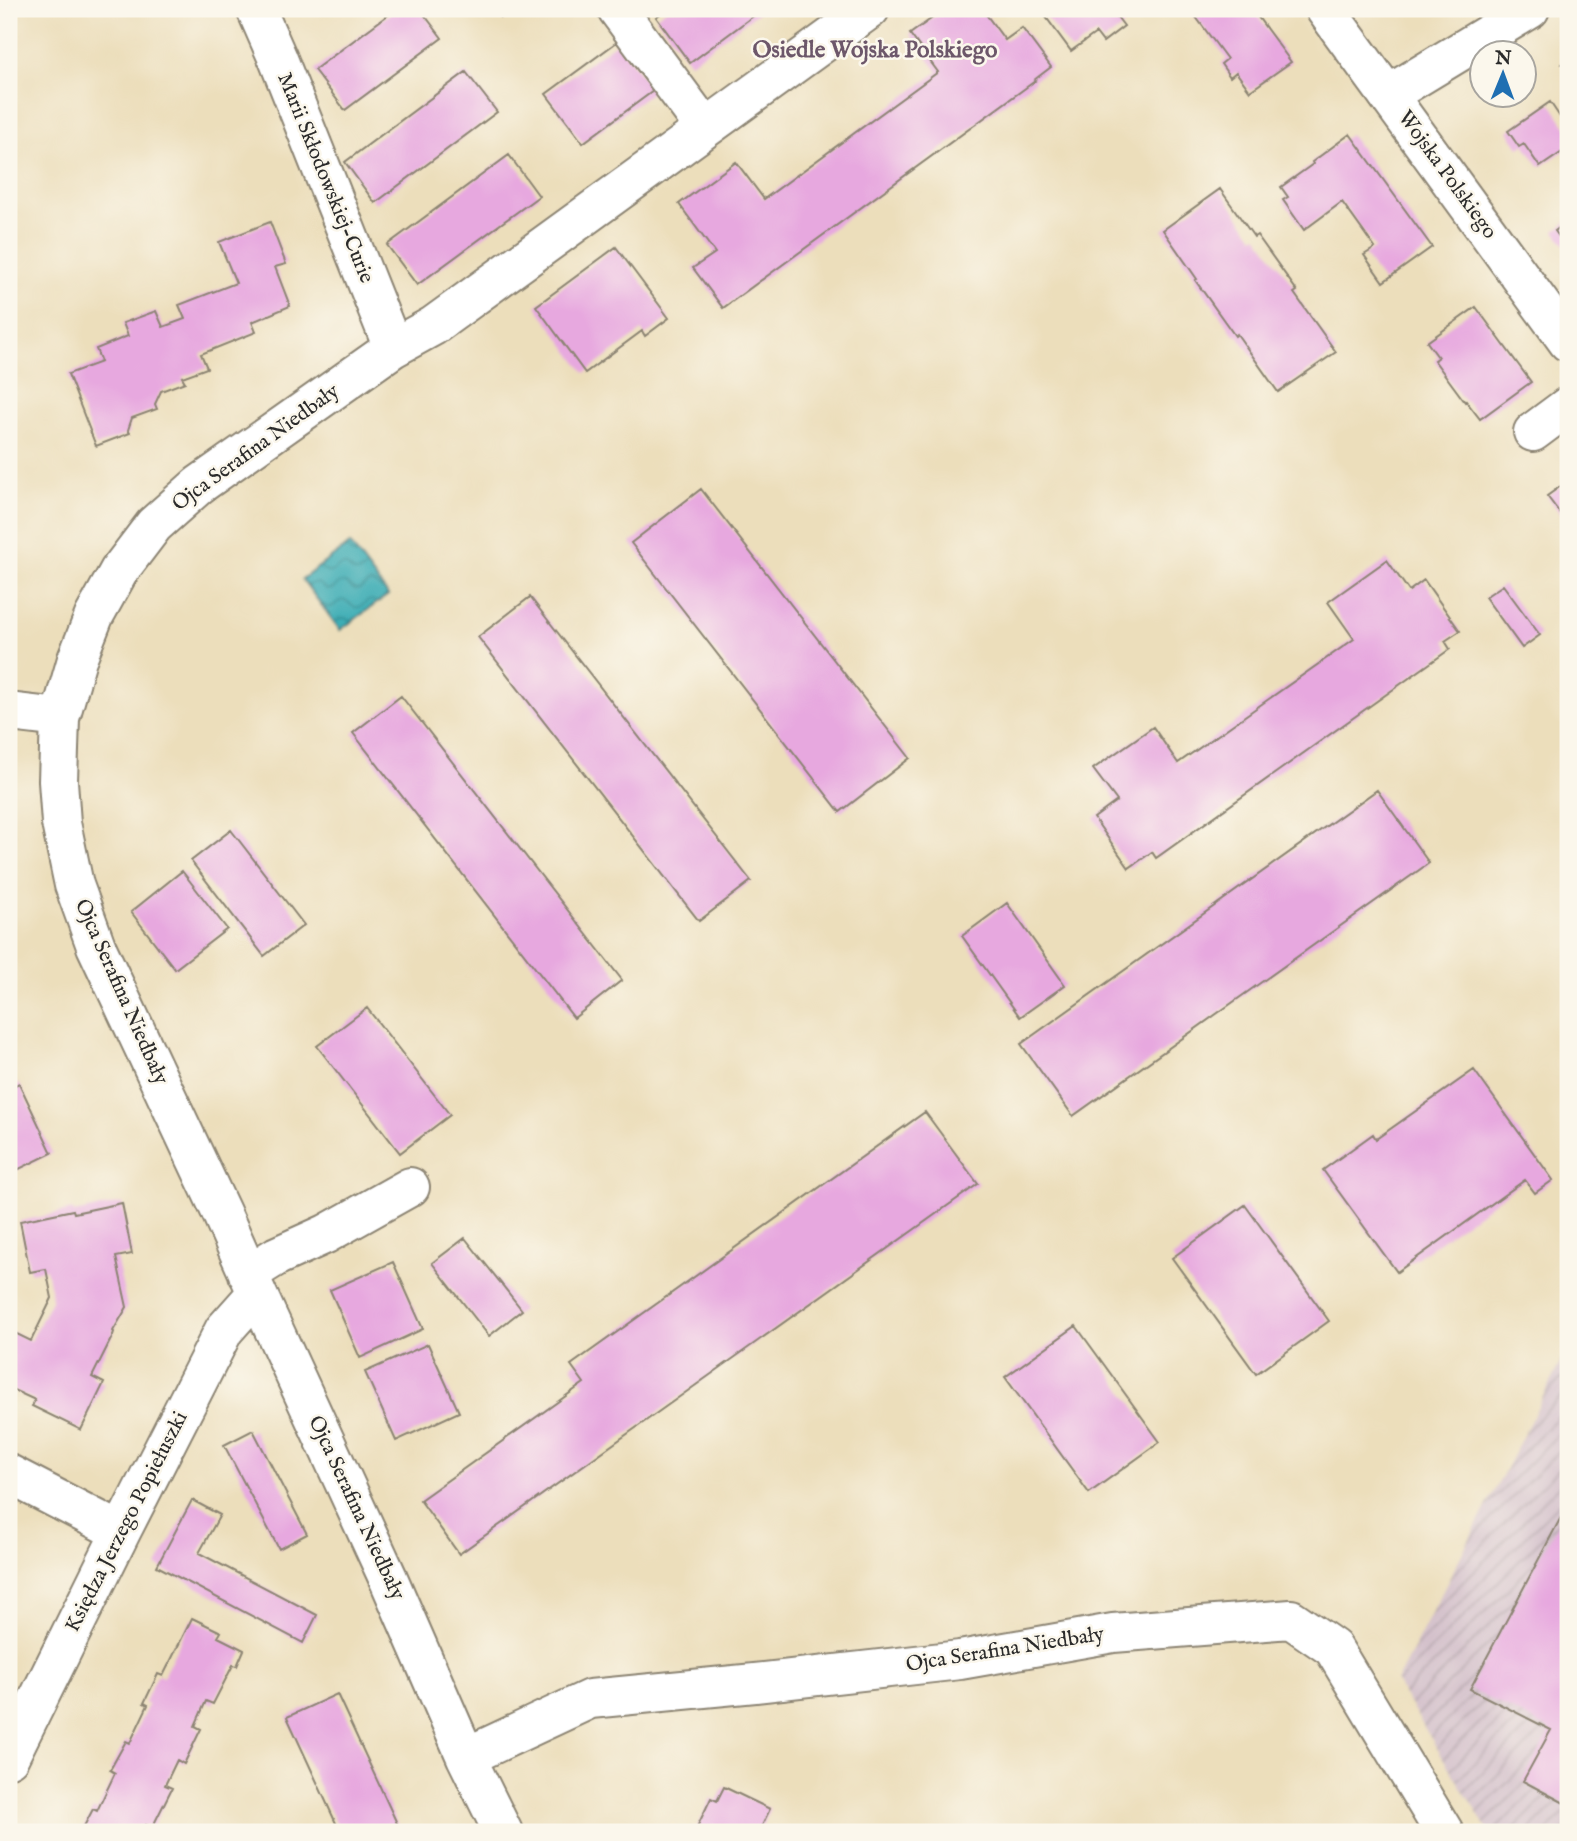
<svg xmlns="http://www.w3.org/2000/svg" width="1577" height="1841" font-family="'IM FELL English',serif">
<style>
.industrial{fill:url(#industrial-furrows)}
.water{fill:url(#water-waves);stroke:#346c70;stroke-width:2}
.building{fill:#e7a8df}
.lines{fill:none;stroke-linecap:round;stroke-linejoin:round}
.minor-casing{stroke:#8c8473;stroke-width:42}
.major-casing{stroke:#8c8473;stroke-width:42}
.minor{stroke:#fff;stroke-width:38}
.major{stroke:#fff;stroke-width:38}
.labels{text-anchor:middle;dominant-baseline:central;stroke-width:5;stroke-linejoin:round;paint-order:stroke}
.street-label{font-size:21px;fill:#2b2b2b;stroke:#fbf7ec}
.neighbourhood-label{font-size:23px;font-weight:bold;fill:#6d576a;stroke:#fbf7ec}
</style>
<defs>
<pattern id="industrial-furrows" width="10" height="10" patternUnits="userSpaceOnUse" patternTransform="scale(1.75)"><rect width="10" height="10" fill="#d1bdc9"/><path d="M-1 1l2-2M0 10L10 0M9 11l2-2" fill="none" stroke="#aa9aa3"/></pattern>
<pattern id="water-waves" width="16" height="10" patternUnits="userSpaceOnUse" patternTransform="scale(1.75)"><rect width="16" height="10" fill="#3cadb5"/><path d="M0 5q4-4 8 0t8 0" fill="none" stroke="#338d93"/></pattern>
</defs>
<rect width="100%" height="100%" fill="#fbf7ec"/>
<filter id="ink" filterUnits="userSpaceOnUse"><feTurbulence type="fractalNoise" baseFrequency=".0143" numOctaves="2"/><feDisplacementMap in="SourceGraphic" scale="14" xChannelSelector="R" yChannelSelector="G"/><feConvolveMatrix kernelMatrix="1 2 1 2 8 2 1 2 1" color-interpolation-filters="sRGB"/></filter>
<filter id="wash" filterUnits="userSpaceOnUse"><feTurbulence type="fractalNoise" baseFrequency=".00686" numOctaves="4" result="noise"/><feDisplacementMap in="SourceGraphic" scale="28" xChannelSelector="R" yChannelSelector="G"/><feGaussianBlur stdDeviation="1.57" result="paint"/><feColorMatrix in="noise" values="0 0 0 0 0 0 0 0 0 0 0 0 0 0 0 0 0 1.4 0 .05"/><feComposite in="paint" operator="in"/></filter>
<g filter="url(#wash)">
<rect width="100%" height="100%" fill="#ecdebb"/>
<path class="industrial" d="M 1568,1348 L 1568,1832 L 1489,1832 L 1396,1682 Z"/>
<path class="water" d="M 350,544 L 388,595 L 340,630 L 302,579 Z"/>
<g id="blocks">
<path class="building" d="M 396,9 L 420,9 L 442,38 L 345,110 L 314,70 Z
M 494,9 L 511,9 L 500,17 Z
M 667,9 L 759,9 L 760,11 L 690,63 L 656,17 Z
M 945,9 L 982,9 L 1005,40 L 1022,28 L 1051,67 L 1034,80 L 1035,81 L 723,308 L 693,268 L 715,253 L 679,204 L 736,162 L 764,199 L 938,72 L 910,34 Z
M 1040,9 L 1111,9 L 1124,26 L 1103,42 L 1096,33 L 1071,51 Z
M 1190,9 L 1252,9 L 1291,62 L 1250,91 L 1236,72 L 1230,77 L 1221,64 L 1227,59 Z
M 617,42 L 653,91 L 583,143 L 546,94 Z
M 1568,48 L 1568,66 L 1562,64 Z
M 466,72 L 497,112 L 375,203 L 345,162 Z
M 1550,102 L 1568,129 L 1568,148 L 1540,167 L 1524,144 L 1519,147 L 1508,131 Z
M 1350,134 L 1432,247 L 1383,282 L 1364,255 L 1375,248 L 1342,202 L 1304,230 L 1283,200 L 1288,197 L 1281,187 L 1313,164 L 1312,162 Z
M 509,155 L 539,196 L 417,285 L 387,245 Z
M 1220,189 L 1254,237 L 1257,235 L 1297,291 L 1294,293 L 1336,352 L 1278,392 L 1237,334 L 1235,336 L 1195,280 L 1197,279 L 1163,230 Z
M 1568,221 L 1568,249 L 1555,231 Z
M 270,222 L 286,264 L 275,267 L 290,306 L 252,322 L 256,332 L 201,354 L 207,368 L 182,377 L 185,382 L 161,391 L 155,404 L 157,409 L 132,418 L 128,430 L 130,433 L 96,446 L 68,374 L 101,362 L 96,349 L 128,336 L 123,323 L 156,311 L 163,327 L 185,319 L 179,305 L 236,283 L 219,242 Z
M 616,247 L 669,318 L 645,336 L 642,331 L 585,373 L 536,306 Z
M 1476,307 L 1531,382 L 1480,419 L 1466,401 L 1465,402 L 1434,360 L 1438,357 L 1427,342 Z
M 1568,481 L 1568,524 L 1547,496 Z
M 701,489 L 910,758 L 840,812 L 631,543 Z
M 1387,560 L 1409,591 L 1424,580 L 1460,631 L 1445,641 L 1450,649 L 1156,858 L 1152,852 L 1129,868 L 1094,818 L 1117,801 L 1093,769 L 1153,727 L 1178,763 L 1354,639 L 1328,602 Z
M 1503,585 L 1540,635 L 1522,648 L 1485,597 Z
M 530,597 L 751,881 L 699,921 L 478,637 Z
M 401,696 L 622,980 L 574,1018 L 353,733 Z
M 1377,790 L 1429,863 L 1073,1116 L 1021,1044 Z
M 231,830 L 304,925 L 264,956 L 191,861 Z
M 182,871 L 227,929 L 175,969 L 131,912 Z
M 1007,903 L 1065,985 L 1020,1017 L 962,936 Z
M 367,1008 L 450,1115 L 400,1153 L 317,1046 Z
M 1474,1070 L 1553,1180 L 1535,1193 L 1525,1180 L 1397,1272 L 1323,1170 L 1373,1134 L 1376,1139 Z
M 19,1083 L 52,1153 L 9,1174 L 9,1088 Z
M 925,1112 L 978,1184 L 459,1554 L 420,1500 L 584,1383 L 571,1365 Z
M 122,1203 L 132,1254 L 116,1257 L 127,1307 L 113,1331 L 114,1332 L 113,1335 L 92,1377 L 104,1383 L 81,1430 L 32,1406 L 35,1400 L 9,1388 L 9,1341 L 13,1332 L 31,1341 L 52,1298 L 46,1269 L 30,1272 L 20,1221 L 73,1210 L 74,1213 Z
M 1245,1205 L 1329,1321 L 1256,1374 L 1172,1258 Z
M 465,1238 L 522,1310 L 489,1336 L 432,1263 Z
M 393,1262 L 423,1329 L 360,1358 L 330,1290 Z
M 1076,1326 L 1160,1442 L 1089,1493 L 1005,1377 Z
M 428,1344 L 459,1412 L 396,1441 L 365,1372 Z
M 253,1430 L 307,1534 L 279,1549 L 224,1445 Z
M 192,1500 L 220,1515 L 199,1553 L 317,1615 L 303,1643 L 157,1566 Z
M 1568,1504 L 1568,1805 L 1523,1781 L 1551,1730 L 1470,1689 Z
M 192,1618 L 221,1632 L 218,1637 L 244,1650 L 237,1666 L 233,1665 L 213,1704 L 206,1701 L 195,1726 L 201,1729 L 184,1764 L 177,1760 L 165,1785 L 172,1788 L 152,1828 L 146,1825 L 142,1832 L 81,1832 L 93,1809 L 97,1811 L 115,1773 L 110,1770 L 126,1741 L 130,1743 L 148,1705 L 144,1703 L 158,1674 L 163,1676 Z
M 337,1694 L 401,1832 L 340,1832 L 287,1717 Z
M 724,1787 L 770,1809 L 759,1832 L 701,1832 L 702,1830 L 697,1827 L 711,1798 L 717,1801 Z"/>
</g>
</g>
<g filter="url(#ink)">
<use href="#blocks" fill-opacity="0" stroke="#8c8473" stroke-width="2"/>
<g class="lines">
<defs>
<path id="minor" d="M 256,9 L 278,59 L 393,348
M 617,9 L 705,128
M 1388,95 L 1530,9
M 1533,432 L 1568,406
M 9,712 L 60,718
M 248,1274 L 277,1256 L 326,1234 L 410,1187
M 9,1474 L 121,1532
M 466,1757 L 590,1699 L 755,1683 L 960,1660 L 1113,1633 L 1291,1619 L 1333,1648 L 1444,1832
M 9,1758 L 121,1532 L 224,1330 L 257,1293
M 503,1832 L 466,1757 L 388,1578 L 257,1293 L 221,1212 L 96,946 L 74,885 L 61,823 L 58,781 L 60,718 L 77,659 L 94,616 L 119,571 L 154,525 L 199,485 L 393,348 L 433,326 L 870,9"/>
<path id="major" d="M 1325,9 L 1568,342"/>
</defs>
<use href="#minor" class="minor-casing"/>
<use href="#major" class="major-casing"/>
<use href="#minor" class="minor"/>
<use href="#major" class="major"/>
</g>
</g>
<g class="labels">
<g class="street-label">
<text transform="translate(1447 175) rotate(54)">Wojska Polskiego</text>
<text transform="translate(325 178) rotate(68)">Marii Skłodowskiej-Curie</text>
<text transform="translate(256 448) rotate(-36)">Ojca Serafina Niedbały</text>
<text transform="translate(121 992) rotate(66)">Ojca Serafina Niedbały</text>
<text transform="translate(356 1508) rotate(65)">Ojca Serafina Niedbały</text>
<text transform="translate(127 1522) rotate(-63)">Księdza Jerzego Popiełuszki</text>
<text transform="translate(1005 1650) rotate(-9)">Ojca Serafina Niedbały</text>
</g>
<g class="neighbourhood-label">
<text x="875" y="50">Osiedle Wojska Polskiego</text>
</g>
</g>
<rect width="1577" height="1841" fill="none" stroke="#fbf7ec" stroke-width="35"/>
<g transform="translate(1503 74) rotate(1)"><circle r="33" fill="#fbf7ec" stroke="#a8a59f" stroke-width="2"/>
<path d="M0-5L12 26L0 18L-12 26Z" fill="#1f6fb2"/>
<text y="-10" font-size="19" font-weight="bold" text-anchor="middle" fill="#2b2b2b">N</text>
</g>
</svg>
